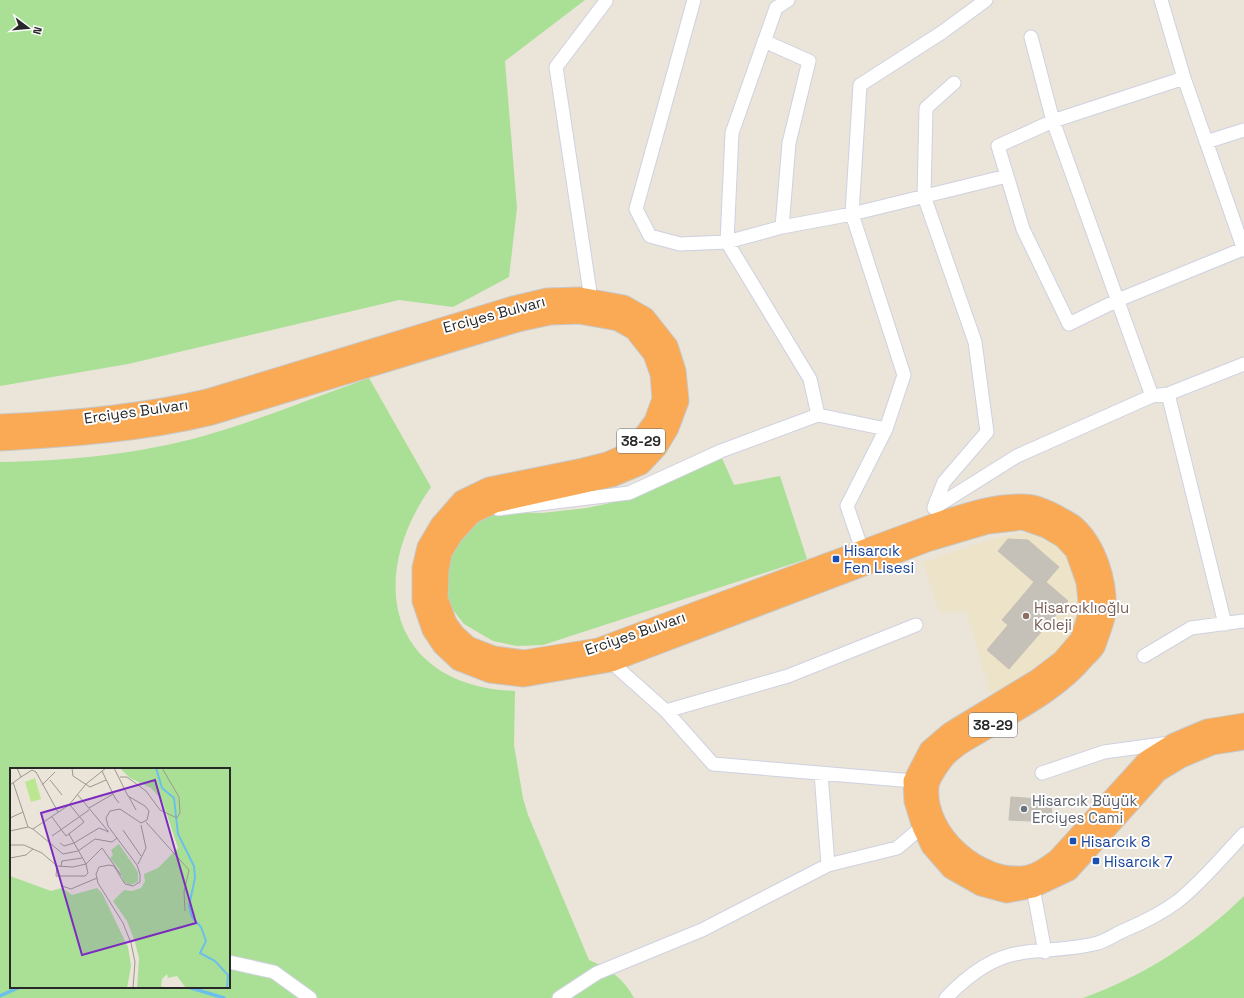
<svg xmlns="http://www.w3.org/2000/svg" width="1244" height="998" font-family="'Space Grotesk',sans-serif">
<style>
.education{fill:#ece3c9}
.green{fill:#a9e096;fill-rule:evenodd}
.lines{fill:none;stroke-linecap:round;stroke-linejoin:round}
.stream{stroke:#6dbfeb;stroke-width:3.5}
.building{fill:#c5c1b9;stroke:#c5c0b3}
.minor-casing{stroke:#cfd1e1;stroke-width:15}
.highway-casing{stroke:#c7c7c7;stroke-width:21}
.minor{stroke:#fff;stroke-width:13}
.highway{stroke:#faaa54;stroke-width:19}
.transit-dot{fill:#1a4fb4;stroke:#fff;stroke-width:1.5}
.education-dot{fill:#8d6e63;stroke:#fff;stroke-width:1.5}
.worship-dot{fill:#6b7280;stroke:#fff;stroke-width:1.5}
.labels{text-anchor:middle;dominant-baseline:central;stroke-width:4;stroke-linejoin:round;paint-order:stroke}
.shield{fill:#fff;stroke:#686868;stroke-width:1}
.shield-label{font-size:14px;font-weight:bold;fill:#282828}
.street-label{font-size:15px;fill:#282828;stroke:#fff}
.transit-label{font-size:15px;fill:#164399;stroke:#fff;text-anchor:start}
.education-label{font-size:15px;fill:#785e54;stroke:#fff;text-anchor:start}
.worship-label{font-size:15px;fill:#5b616d;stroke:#fff;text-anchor:start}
.inset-river{fill:none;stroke:#6dbfeb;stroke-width:2}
.inset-road{fill:none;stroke:#9c9992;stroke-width:1}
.view{fill:#7b2cbf;fill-opacity:0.15;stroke:#7b2cbf;stroke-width:2}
.inset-edge{fill:none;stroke:#282828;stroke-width:2}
</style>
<rect width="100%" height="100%" fill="#eae4d9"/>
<path class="education" d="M 1031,532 L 1050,538 L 1075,558 L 1084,618 L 1054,658 L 1005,690 L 991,696 L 966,610 L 940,613 L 923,562 L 991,539 Z"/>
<path class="green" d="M 0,0 L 585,0 L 505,61 L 517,208 L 509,277 L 453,307 L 399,300 L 128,364 L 0,386 Z
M 369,378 L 431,487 C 365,580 390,686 515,691 L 514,745 L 523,798 L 528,815 L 589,960 C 609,968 624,979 634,998 L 0,998 L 0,462 C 68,461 141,454 207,435 C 262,419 315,397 369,378 ZM 11,769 L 229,769 L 229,987 L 11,987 Z
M 721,456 L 734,485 L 780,476 L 807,559 L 543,645 L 517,646 L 493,641 L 464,624 L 450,606 L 445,588 L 452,551 L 474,523 L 497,512 L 542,513 L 587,508 L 610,503 L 632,496 Z
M 1244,896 L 1244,998 L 1083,998 C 1144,976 1198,941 1244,896 Z"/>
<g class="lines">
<path class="stream" d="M 188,987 L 224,998
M 0,996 L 20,987"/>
</g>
<path class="building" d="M 1008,539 L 1028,540 L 1059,567 L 1046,582 L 1068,601 L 1009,669 L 987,650 L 1008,625 L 1002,620 L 1034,582 L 998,551 Z
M 1011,797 L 1052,800 L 1051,822 L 1009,820 Z"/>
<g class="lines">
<defs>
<path id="minor" d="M 694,0 L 636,209 L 650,236 L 680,244 L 727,242 L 782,227 L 852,214 L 1007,176
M 1161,0 L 1184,78 L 1244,250
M 1031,37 L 1053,121 L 1152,396
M 764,41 L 809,61 L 789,143 L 782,227
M 1184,78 L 1053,121 L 998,146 L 1023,229 L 1069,324 L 1118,300 L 1243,249
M 1206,142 L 1244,130
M 591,299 L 556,67 L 606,1
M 1168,394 L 1225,624
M 818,415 L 886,429
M 934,507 L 944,482 L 987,432 L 975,342 L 924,196 L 926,108 L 954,83
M 934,508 L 1017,456 L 1152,396 L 1168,394 L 1244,364
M 498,509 L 629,493 L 721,451 L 818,415 L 810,379 L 727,242 L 732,133 L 776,8 L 788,0
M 862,550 L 847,506 L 886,429 L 904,375 L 852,214 L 860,85 L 941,33 L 986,0
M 1144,656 L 1191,628 L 1244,621
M 611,662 L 666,711 L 713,764 L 913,781
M 666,711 L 788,676 L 916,625
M 821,773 L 828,865
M 1042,773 L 1104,752 L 1170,743
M 1033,888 L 1045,952
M 229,962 L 274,972 L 310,998
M 559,998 L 597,973 L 702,930 L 828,865 L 897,848 L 922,827
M 946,998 C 965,978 991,957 1020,953 C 1045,949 1072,950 1098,943 C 1107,940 1116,934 1125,930 C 1144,922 1162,913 1178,901 C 1202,882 1223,856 1244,834"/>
<path id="highway" d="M 0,424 C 70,421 139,415 207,399 L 513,306 L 547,298 L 580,297 L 624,305 L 645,317 L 668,346 L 676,371 L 679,401 L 669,428 L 657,448 L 641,465 L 612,477 L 495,503 L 472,514 L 453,535 L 442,553 L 439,570 L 438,598 L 447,623 L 455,634 L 468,646 L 494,656 L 524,660 L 598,648 L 938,522 C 966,513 994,503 1024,504 C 1035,504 1050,511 1059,516 C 1064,519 1070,522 1074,525 C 1097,545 1108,582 1106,612 C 1105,622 1099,635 1096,645 C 1094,650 1089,654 1085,658 C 1057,692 1014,712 977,735 C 965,742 950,750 942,762 C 938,767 930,779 929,786 C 924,834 981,884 1028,875 C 1039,873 1049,865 1058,858 L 1147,760 L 1174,743 L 1207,729 L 1244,723
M 0,441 C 71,437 142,432 212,415 L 518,322 L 550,315 L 579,314 L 618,321 L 634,330 L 653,354 L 660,374 L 662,399 L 654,421 L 632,451 L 607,462 L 583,468 L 489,487 L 462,500 L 440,525 L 427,547 L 422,568 L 422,601 L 432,630 L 442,645 L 459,661 L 490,673 L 524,677 L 611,662 L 927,542 L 988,524 L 1023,520 L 1046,528 L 1063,538 L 1075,551 L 1086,582 L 1089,611 L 1080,639 L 1062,660 L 1037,679 L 950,732 L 929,750 L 913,781 L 914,801 L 922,827 L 931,846 L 951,869 L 981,886 L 1007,893 L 1033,888 L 1069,871 L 1158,772 L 1181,758 L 1212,745 L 1244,740"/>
</defs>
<use href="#minor" class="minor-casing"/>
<use href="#highway" class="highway-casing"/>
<use href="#minor" class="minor"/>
<use href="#highway" class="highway"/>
</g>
<g class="transit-dot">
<rect x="832" y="555" width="8" height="8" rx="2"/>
<rect x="1069" y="837" width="8" height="8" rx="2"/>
<rect x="1092" y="857" width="8" height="8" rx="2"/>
</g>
<circle class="education-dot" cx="1026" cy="616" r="4"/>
<circle class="worship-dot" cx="1024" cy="809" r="4"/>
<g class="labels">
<g class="shield">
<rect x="617" y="429" width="48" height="24" rx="3"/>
<rect x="969" y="713" width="48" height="24" rx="3"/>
</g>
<g class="shield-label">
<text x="641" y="441">38-29</text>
<text x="993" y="725">38-29</text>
</g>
<g class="street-label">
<text transform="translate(494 314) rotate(-15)">Erciyes Bulvarı</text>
<text transform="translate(136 411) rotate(-8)">Erciyes Bulvarı</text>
<text transform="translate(635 633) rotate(-19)">Erciyes Bulvarı</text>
</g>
<g class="transit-label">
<text x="844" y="550">Hisarcık<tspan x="844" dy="17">Fen Lisesi</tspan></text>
<text x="1081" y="841">Hisarcık 8</text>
<text x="1104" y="861">Hisarcık 7</text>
</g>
<g class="education-label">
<text x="1034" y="607">Hisarcıklıoğlu<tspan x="1034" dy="17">Koleji</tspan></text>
</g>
<g class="worship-label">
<text x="1032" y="800">Hisarcık Büyük<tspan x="1032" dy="17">Erciyes Cami</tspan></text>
</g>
</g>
<g transform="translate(10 768)">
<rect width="220" height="220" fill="#eae4d9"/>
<path d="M 110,0 L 220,0 L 220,220 L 176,220 L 167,208 L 158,210 L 157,206 L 152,211 L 151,218 L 154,220 L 127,220 L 129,190 L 125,174 L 117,153 L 103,133 L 114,122 L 122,123 L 131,120 L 135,113 L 134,106 L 148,100 L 168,80 L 152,32 L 141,20 L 120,10 ZM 109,76 L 128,104 L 128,114 L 120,117 L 114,114 L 109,101 L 100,90 L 103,87 L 101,82 ZM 0,108 L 41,123 L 52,120 L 62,127 L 87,120 L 92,125 L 118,179 L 121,198 L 117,220 L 0,220 Z" fill="#a9e096"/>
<path d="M 25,10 L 31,31 L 21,34 L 15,14 Z" fill="#bce792"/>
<path class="inset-river" d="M 146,0 L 152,20 L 164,30 L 168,66 L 184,98 L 185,110 L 179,138 L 182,149 L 191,159 L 196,173 L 190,185 L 205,193 L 218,207 L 217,220"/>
<path class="inset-road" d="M 62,0 L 63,8 L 80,19 L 96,12M 104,0 L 118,28 L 135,38 L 139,43 L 137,52 L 131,55 L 110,41 L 100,43 L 96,50 L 98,58 L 127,97 L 130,106 L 130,114 L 123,118 L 115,116 L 104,98 L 99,97 L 89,99 L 86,106 L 88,115 L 113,155 L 121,175 L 125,194 L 123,220M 92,3 L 105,30 L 109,35M 11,9 L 22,2 L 26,4 L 48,44M 110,9 L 117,9 L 136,23 L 150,42 L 167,50 L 170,45 L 169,29 L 152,0M 40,12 L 52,27M 3,14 L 18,59M 0,17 L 11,9 L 7,0M 32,17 L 45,4M 67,26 L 98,63M 119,29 L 126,42M 79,40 L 103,26M 42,49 L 56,68 L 64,62 L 74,54 L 60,37M 0,50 L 13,44M 136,54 L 179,102 L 174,124 L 175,143M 23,61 L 59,37 L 76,16 L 96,0M 113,62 L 131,88M 0,63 L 18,59 L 23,61 L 53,86 L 68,83 L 85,71 L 102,74 L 107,70M 42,68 L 79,42M 50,75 L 54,78 L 64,75 L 89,60 L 99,64M 0,77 L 14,77 L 32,85 L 47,98 L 63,99 L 76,96 L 92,80 L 111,107M 0,90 L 16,87 L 23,81M 128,96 L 136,80 L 131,57M 47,98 L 46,108 L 75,108 L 78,105 L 76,96 L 59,66M 51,98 L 52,93 L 72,90M 52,118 L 61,121 L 87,110"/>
<path class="view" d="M 145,12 L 186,155 L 72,187 L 31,45 Z"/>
<rect width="220" height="220" class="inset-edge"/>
</g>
<g transform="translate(28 28) rotate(106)" stroke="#ffffff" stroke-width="3" paint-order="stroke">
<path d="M0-3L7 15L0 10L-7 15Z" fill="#282828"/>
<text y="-6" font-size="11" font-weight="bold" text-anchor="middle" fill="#282828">N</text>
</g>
</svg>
